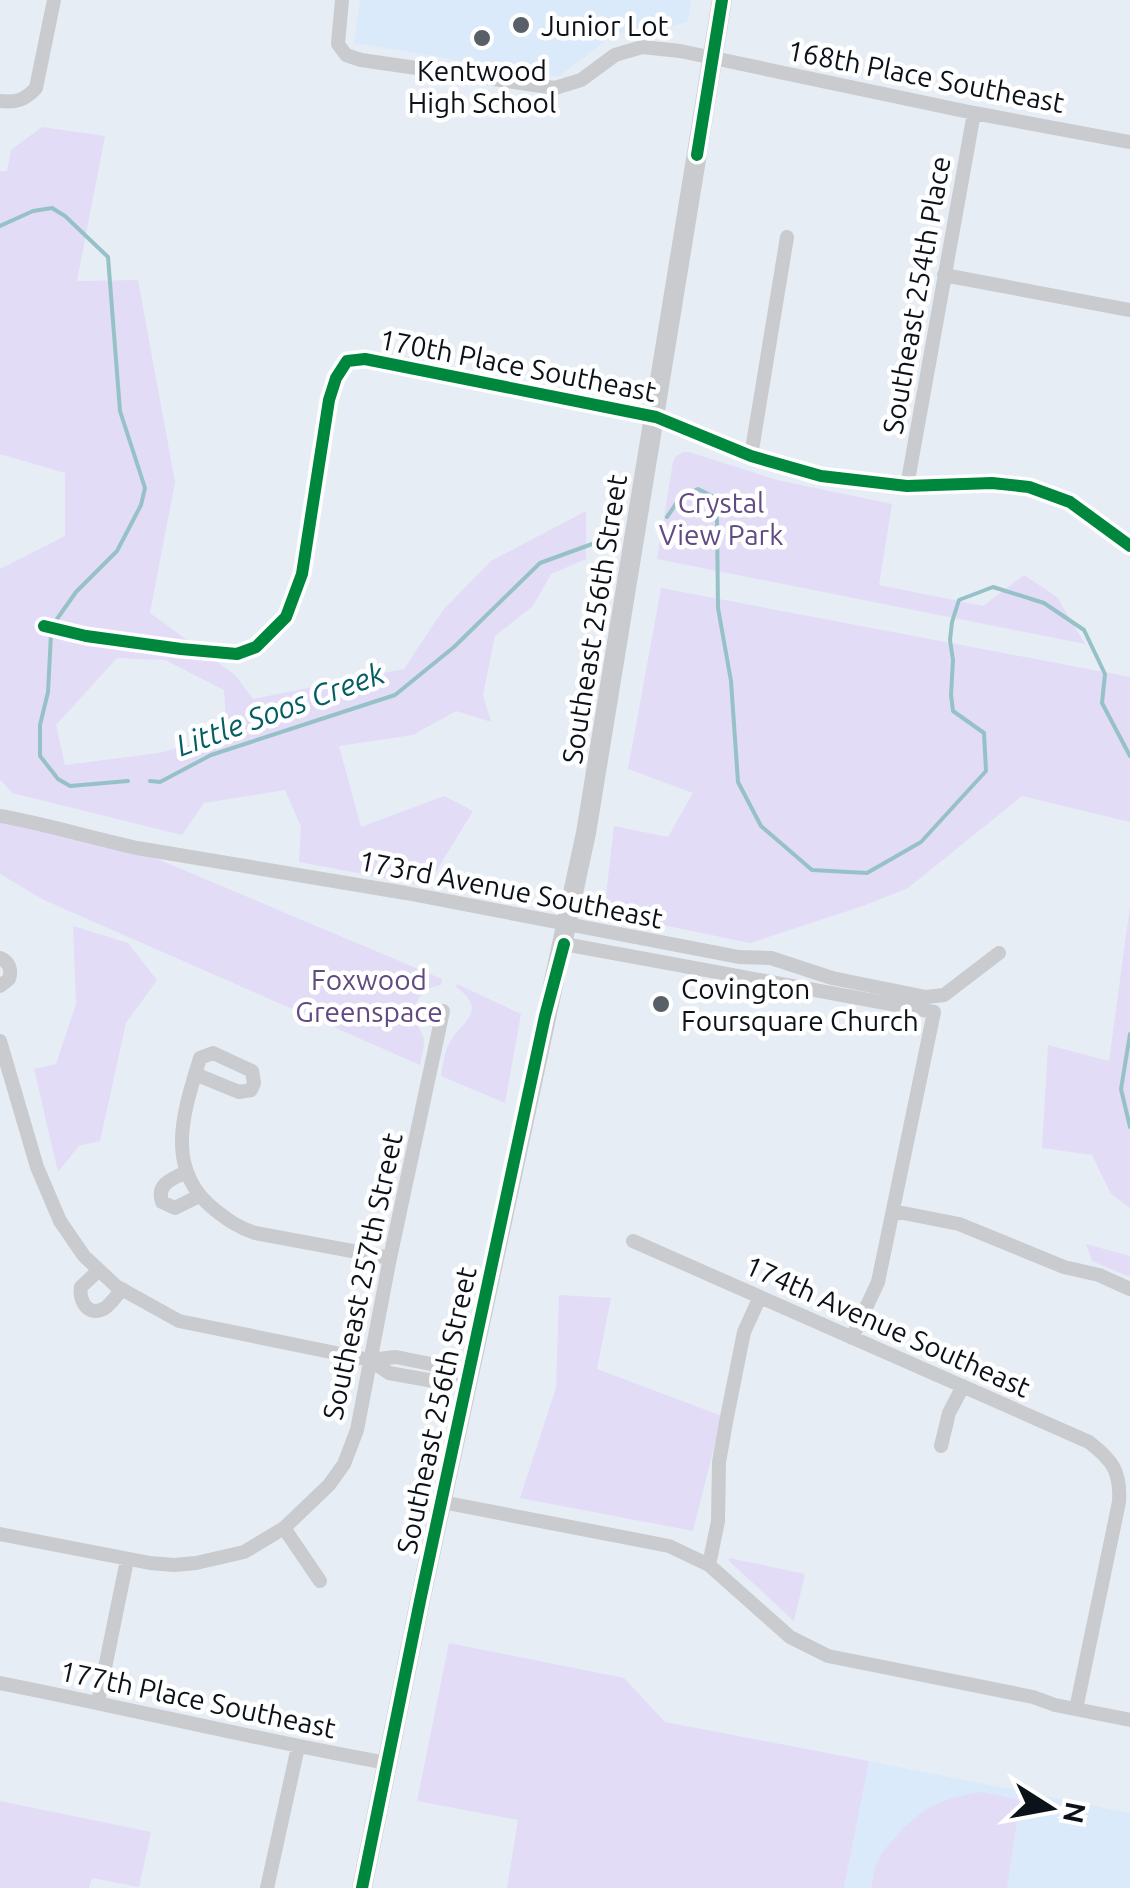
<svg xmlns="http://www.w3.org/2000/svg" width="1130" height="1888" font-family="Ubuntu,sans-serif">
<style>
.built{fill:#dbeafa}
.green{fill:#e2dcf7;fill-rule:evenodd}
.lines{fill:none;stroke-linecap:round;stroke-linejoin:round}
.stream{stroke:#96c2c7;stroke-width:4}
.minor{stroke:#c9cbce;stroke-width:14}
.secondary{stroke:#c9cbce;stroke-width:20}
.cycleway-casing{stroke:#fff;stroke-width:19}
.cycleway{stroke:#00873e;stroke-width:12}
.poi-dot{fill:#585f67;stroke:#fff;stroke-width:4}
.labels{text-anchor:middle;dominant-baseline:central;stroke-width:9;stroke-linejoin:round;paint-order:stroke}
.poi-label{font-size:28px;fill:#0b121a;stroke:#fff;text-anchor:start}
.street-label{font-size:28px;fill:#0b121a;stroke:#fff}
.park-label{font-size:28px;fill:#614981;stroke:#fff}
.water-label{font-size:30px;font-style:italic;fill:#045d62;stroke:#fff}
</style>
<rect width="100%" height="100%" fill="#e6edf5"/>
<path class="built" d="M 360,0 L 691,0 L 688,22 L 662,29 L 616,33 L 558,77 L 354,43 Z
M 869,1761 L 1130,1813 L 1130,1888 L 844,1888 Z"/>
<path class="green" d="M 42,127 L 105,136 L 77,281 L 138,280 L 175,482 L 150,613 L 235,675 L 253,699 L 404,669 L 443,610 L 491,561 L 586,511 L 586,559 L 551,574 L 533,606 L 495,636 L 483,695 L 491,722 L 456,711 L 413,735 L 339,746 L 361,827 L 444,796 L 473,811 L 427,886 L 299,862 L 301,827 L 285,790 L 204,803 L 182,835 L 12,793 L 0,779 L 0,569 L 65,536 L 65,473 L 0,454 L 0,171 L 7,171 L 11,150 ZM 117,658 L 165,660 L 224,690 L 227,735 L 159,753 L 65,765 L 56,725 Z
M 683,452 L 689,452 L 777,480 L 892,504 L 879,585 L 983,606 L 1024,575 L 1057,597 L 1085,644 L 657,559 L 673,462 L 675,457 Z
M 661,588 L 1130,677 L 1130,822 L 1022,796 L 908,888 L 863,906 L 750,943 L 604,913 L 614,826 L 668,837 L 693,793 L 628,769 Z
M 0,822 L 141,852 L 442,979 L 441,985 C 425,987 411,1002 415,1019 C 417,1028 424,1033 424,1041 C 424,1049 421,1058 420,1065 L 44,900 L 0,874 Z
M 1130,906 L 1130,1208 L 1111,1194 L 1092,1155 L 1042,1148 L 1048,1045 L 1109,1061 Z
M 73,926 L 128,943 L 157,980 L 126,1023 L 100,1141 L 79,1146 L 58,1172 L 34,1069 L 56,1064 L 76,1004 Z
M 457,984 L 521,1014 L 505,1103 L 441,1076 C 443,1065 444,1052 450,1042 C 460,1023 490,1011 456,987 Z
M 1086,1244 L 1130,1256 L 1130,1277 L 1092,1261 Z
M 559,1295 L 611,1298 L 597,1369 L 722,1416 L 693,1531 L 520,1498 L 556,1388 Z
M 729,1558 L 805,1574 L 794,1621 L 729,1561 Z
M 449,1643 L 624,1678 L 665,1722 L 869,1761 L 844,1888 L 507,1888 L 518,1820 L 417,1801 Z
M 981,1792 L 1020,1800 L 1007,1888 L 871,1888 C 873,1881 874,1872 876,1865 C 880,1855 887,1846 894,1839 C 920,1808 942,1798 981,1792 Z
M 0,1801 L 151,1832 L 139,1887 L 92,1878 L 89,1888 L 0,1888 Z"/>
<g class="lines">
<path class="stream" d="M 0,226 L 33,211 L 52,208 L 65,216 L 108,257 L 120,411 L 145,488 L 141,505 L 117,551 L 76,592 L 57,619
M 667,517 L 680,498 L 698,489 L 712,496 L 717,519 L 718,608 L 731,681 L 738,782 L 761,826 L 812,870 L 867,873 L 921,842 L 986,771 L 984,733 L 953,711 L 951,695 L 953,660 L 950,640 L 952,622 L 959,600 L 993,587 L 1044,603 L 1084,630 L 1105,674 L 1102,703 L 1130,756
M 51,634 L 48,692 L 40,725 L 40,756 L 58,779 L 70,786 L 128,781
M 150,781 L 160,782 L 211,755 L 395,695 L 454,647 L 540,563 L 614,536
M 1130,1034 L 1121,1089 L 1130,1127"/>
<path class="minor" d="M 342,0 L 338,44 L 346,55 L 361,60 L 555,88 L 581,80 L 615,55 L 642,47 L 680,51 L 974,113 L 1130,142
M 0,101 C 16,103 25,100 36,88 L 54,0
M 944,275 L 1130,310
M 751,456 L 787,237
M 907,486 L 974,113
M 44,626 L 86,636 L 181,649 L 237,654 L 256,647 L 286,617 L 302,574 L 329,400 L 336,378 L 347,361 L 365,359 L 656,417 L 751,456 L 821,476 L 907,486 L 992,483 L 1029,487 L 1070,502 L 1130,546
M 0,816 C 46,824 91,838 137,848 L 406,893 L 739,957 L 771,958 L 832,978 L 926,997 L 944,995 L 999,953
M 564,944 L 934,1012 L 878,1282 L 852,1338
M 0,958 C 9,962 12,969 9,979 L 0,986
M 0,1041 L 37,1167 L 60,1221 L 84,1256 L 116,1286 L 179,1321 L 370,1360
M 195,1074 L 239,1092 L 251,1090 L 254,1083 L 252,1071 L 213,1053 L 200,1058 C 184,1111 163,1169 215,1210 C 228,1220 239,1228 255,1233 L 390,1258
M 186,1172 C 172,1179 156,1184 162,1202 L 175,1208 L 199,1196
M 893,1211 L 959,1224 L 1064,1267 L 1099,1275 L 1130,1289
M 633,1241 L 1089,1442 C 1112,1460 1121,1471 1119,1502 L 1076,1709
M 99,1270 L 81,1287 C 79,1301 88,1318 105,1308 C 111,1304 117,1295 122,1289
M 467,1387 L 389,1373 L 370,1360 L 396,1357 L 470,1372
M 941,1446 L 949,1413 L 963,1386
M 442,1502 L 669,1546 L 709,1565 L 790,1637 L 828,1656 L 1033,1697 L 1055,1705 L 1130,1720
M 284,1528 L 320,1581
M 0,1534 L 150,1563 L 174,1565 L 196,1563 L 244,1552 L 284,1528 L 329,1485 L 344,1464 L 357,1430 L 390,1258 L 443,1011
M 709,1565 L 718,1521 L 719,1462 L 727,1417 L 744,1332 L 760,1297
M 0,1683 C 129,1708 257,1740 387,1763
M 98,1702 L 127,1560
M 267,1888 L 298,1747"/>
<path class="secondary" d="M 362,1888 L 420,1601 L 586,833 L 722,0"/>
<defs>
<path id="cycleway" d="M 697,155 L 722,0
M 44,626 L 86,636 L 181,649 L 237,654 L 256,647 L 286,617 L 302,574 L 329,400 L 336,378 L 347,361 L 365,359 L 656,417 L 751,456 L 821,476 L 907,486 L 992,483 L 1029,487 L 1070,502 L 1130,546
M 362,1888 L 420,1601 L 545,1016 L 564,944"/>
</defs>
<use href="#cycleway" class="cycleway-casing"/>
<use href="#cycleway" class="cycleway"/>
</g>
<g class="poi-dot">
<circle cx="521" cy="25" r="10"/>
<circle cx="482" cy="38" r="10"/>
<circle cx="661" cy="1004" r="10"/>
</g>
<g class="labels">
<g class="poi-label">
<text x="541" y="25">Junior Lot</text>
<text x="482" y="70" text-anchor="middle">Kentwood<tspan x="482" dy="32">High School</tspan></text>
<text x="681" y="988">Covington<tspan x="681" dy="32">Foursquare Church</tspan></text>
</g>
<g class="street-label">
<text transform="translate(926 76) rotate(11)">168th Place Southeast</text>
<text transform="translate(916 295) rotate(-80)">Southeast 254th Place</text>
<text transform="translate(518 365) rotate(11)">170th Place Southeast</text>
<text transform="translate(594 619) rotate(-81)">Southeast 256th Street</text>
<text transform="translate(511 889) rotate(11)">173rd Avenue Southeast</text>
<text transform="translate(362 1276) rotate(-78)">Southeast 257th Street</text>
<text transform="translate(888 1326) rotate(24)">174th Avenue Southeast</text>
<text transform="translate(436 1410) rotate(-78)">Southeast 256th Street</text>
<text transform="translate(198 1699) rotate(12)">177th Place Southeast</text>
</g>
<g class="park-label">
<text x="721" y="502">Crystal<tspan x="721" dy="32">View Park</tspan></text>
<text x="369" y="979">Foxwood<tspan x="369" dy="32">Greenspace</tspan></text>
</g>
<g class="water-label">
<text transform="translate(280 709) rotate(-20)">Little Soos Creek</text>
</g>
</g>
<g transform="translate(1050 1808) rotate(101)" stroke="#ffffff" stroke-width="8" paint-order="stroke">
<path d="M0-8L18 38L0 25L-18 38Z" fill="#0b121a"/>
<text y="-15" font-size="28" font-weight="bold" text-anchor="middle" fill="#0b121a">N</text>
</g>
</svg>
